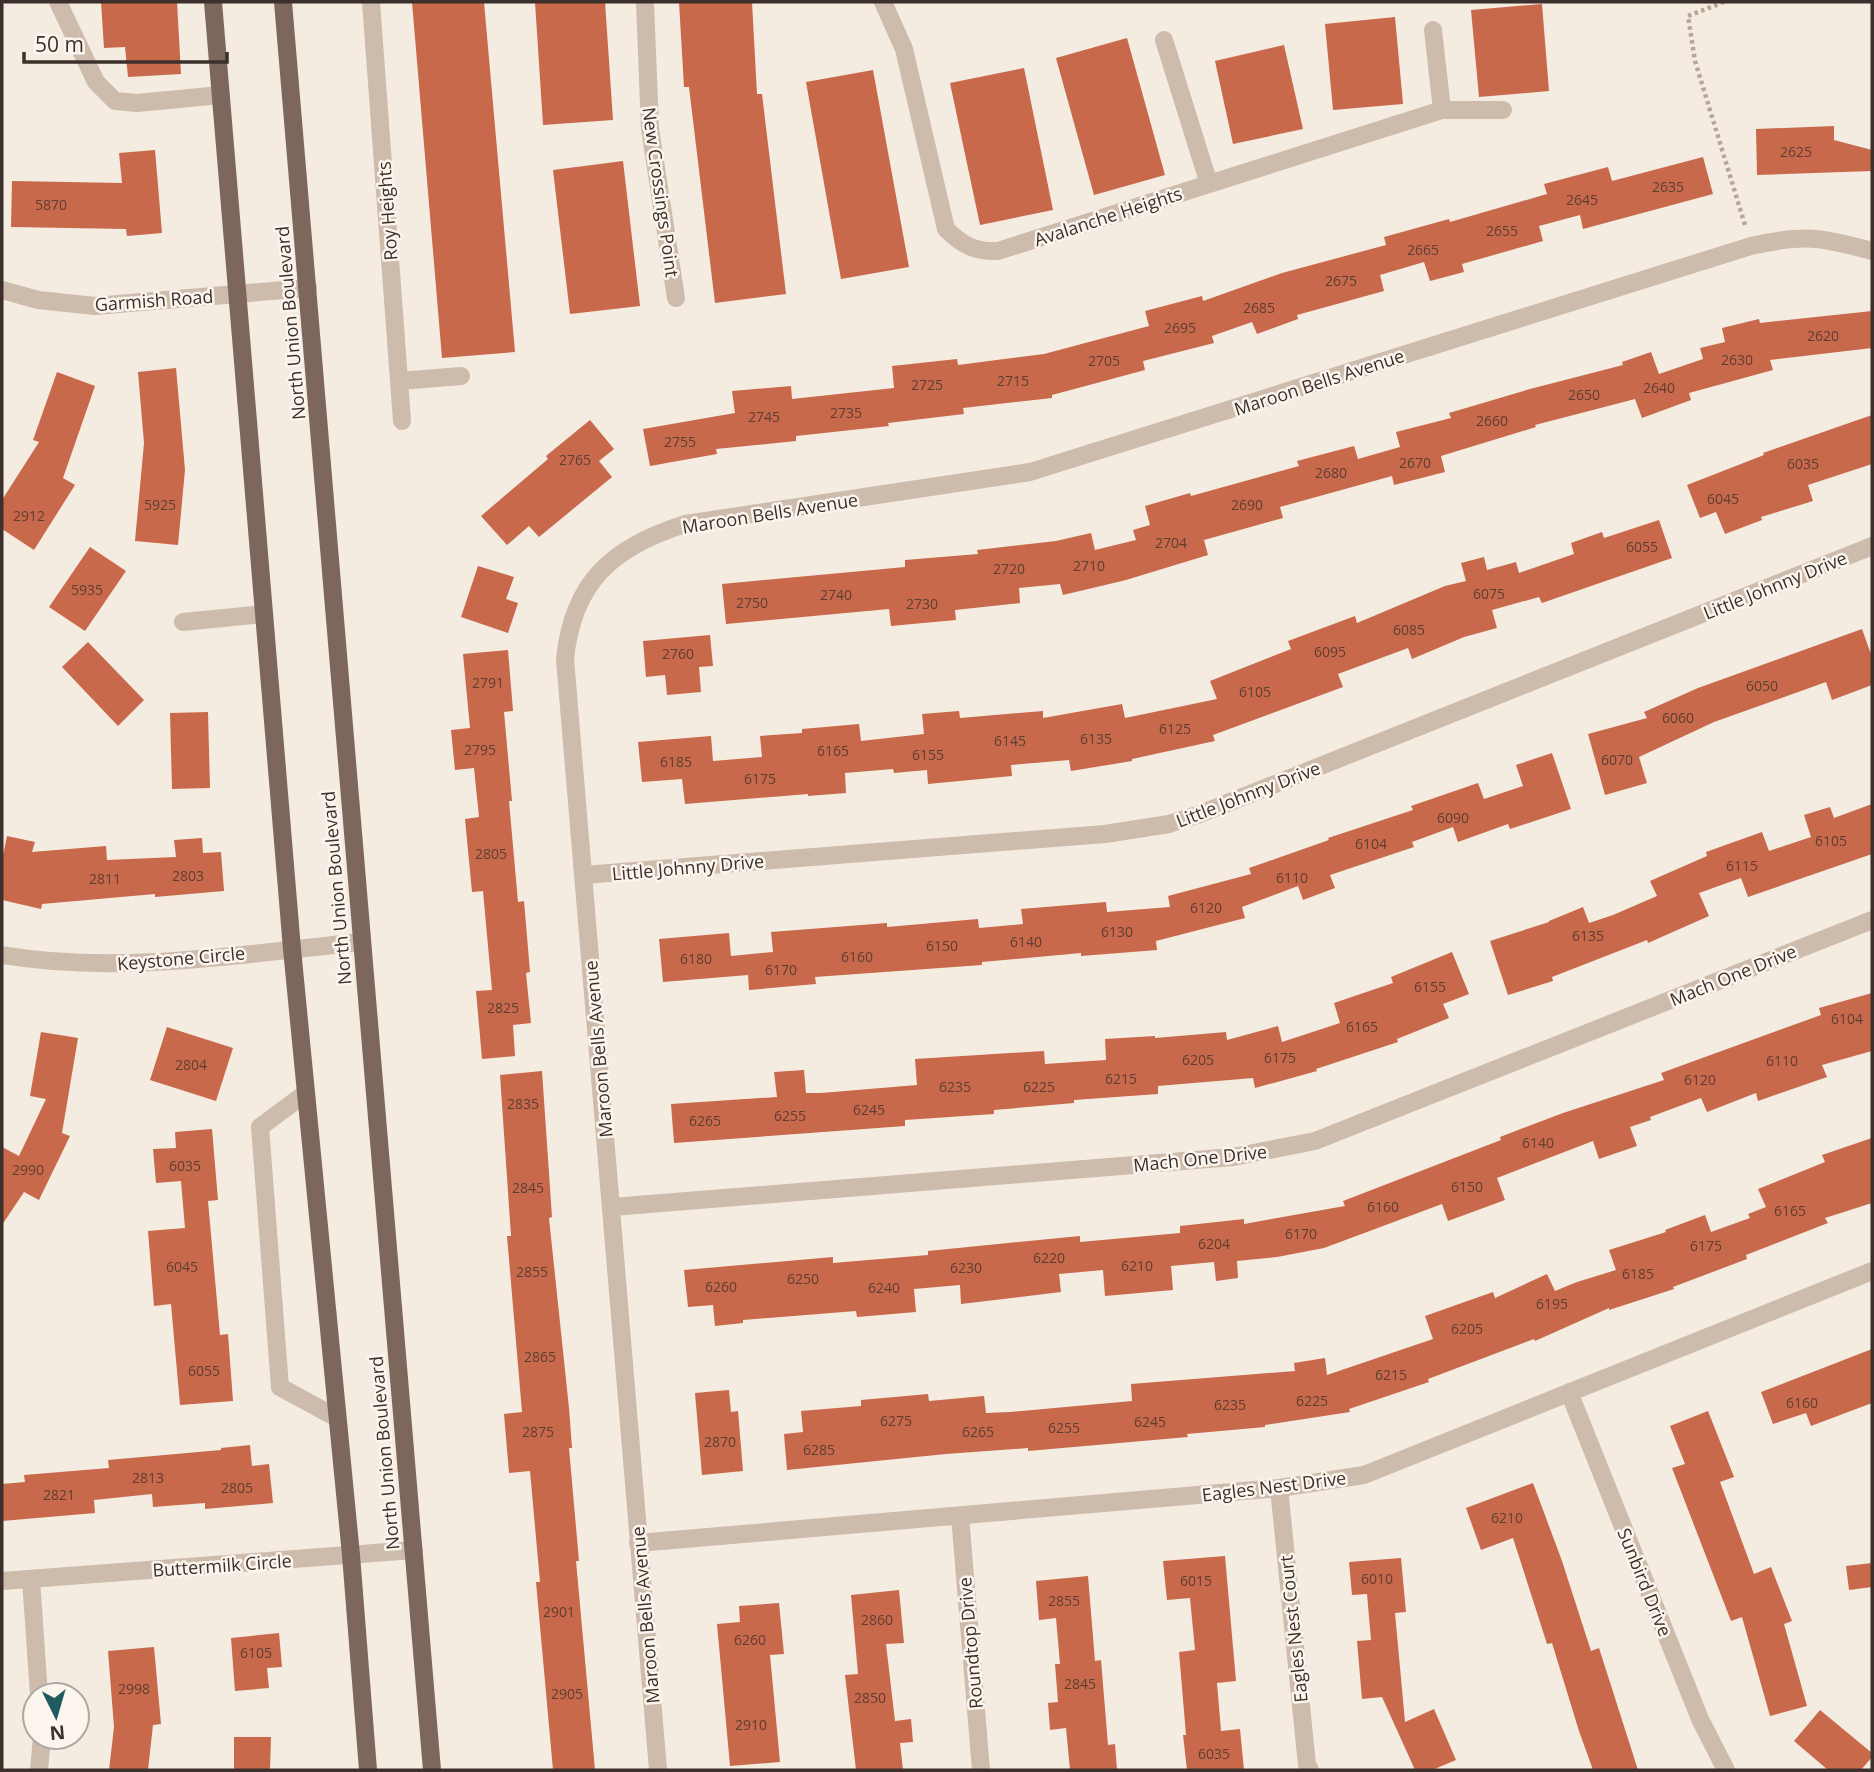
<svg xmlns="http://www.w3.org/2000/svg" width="1874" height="1772" font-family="'Open Sans',sans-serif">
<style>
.building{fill:#c8694b}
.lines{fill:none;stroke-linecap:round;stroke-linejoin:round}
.path{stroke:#b9a596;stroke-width:4.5;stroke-dasharray:3.5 3.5;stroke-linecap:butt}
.minor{stroke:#cdbbac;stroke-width:18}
.major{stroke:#7d675c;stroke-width:18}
.labels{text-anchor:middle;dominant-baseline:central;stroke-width:5;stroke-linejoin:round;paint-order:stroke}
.number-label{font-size:14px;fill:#5e3e33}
.street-label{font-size:18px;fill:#3b302b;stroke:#fbf5ee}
</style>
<rect width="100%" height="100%" fill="#f4ebe1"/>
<path class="building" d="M 101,2 L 177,2 L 181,74 L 128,77 L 125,47 L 104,48 Z
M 412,2 L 484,2 L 515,352 L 442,358 Z
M 535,2 L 605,2 L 613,120 L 543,125 Z
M 679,2 L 752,2 L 757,94 L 762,94 L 786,294 L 715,303 L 689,87 L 684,87 Z
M 1542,4 L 1549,91 L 1479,97 L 1471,10 Z
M 1395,17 L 1403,104 L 1333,110 L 1325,24 Z
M 1127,38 L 1165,175 L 1094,195 L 1056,58 Z
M 1284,45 L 1303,129 L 1233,144 L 1215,61 Z
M 1024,68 L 1053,210 L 980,225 L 950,83 Z
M 873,70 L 909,267 L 841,279 L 806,82 Z
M 1834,126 L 1834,140 L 1872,150 L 1872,171 L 1757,175 L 1756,129 Z
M 155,150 L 162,233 L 127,236 L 126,229 L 11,227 L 12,181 L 122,183 L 119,153 Z
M 1703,157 L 1713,194 L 1583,229 L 1580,215 L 1539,226 L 1543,241 L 1462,264 L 1464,272 L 1430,281 L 1424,262 L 1380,275 L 1384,291 L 1297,315 L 1298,319 L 1257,334 L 1252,322 L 1212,336 L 1214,343 L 1143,361 L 1145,370 L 1052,395 L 1052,398 L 963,408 L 964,414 L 888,423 L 889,426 L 796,436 L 796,441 L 716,449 L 717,454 L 650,466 L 643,429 L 735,413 L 732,391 L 791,386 L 792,399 L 894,388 L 892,366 L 957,359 L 958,365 L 1044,354 L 1149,326 L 1145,311 L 1202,296 L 1203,301 L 1282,273 L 1386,245 L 1384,237 L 1449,219 L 1450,222 L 1547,194 L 1544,184 L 1608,167 L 1612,181 Z
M 623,161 L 640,306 L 570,314 L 553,170 Z
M 1872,311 L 1872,348 L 1770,360 L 1773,370 L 1689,393 L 1691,400 L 1642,418 L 1635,399 L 1535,425 L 1536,427 L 1441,456 L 1445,472 L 1394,485 L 1392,476 L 1280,507 L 1283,518 L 1204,540 L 1208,555 L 1126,580 L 1063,595 L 1060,584 L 1019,588 L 1020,603 L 955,610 L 956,620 L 891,626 L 889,609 L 726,624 L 722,584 L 905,567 L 905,560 L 978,554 L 977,550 L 1056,541 L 1091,533 L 1095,550 L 1136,540 L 1133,530 L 1150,525 L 1145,506 L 1190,493 L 1191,496 L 1299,466 L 1297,461 L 1354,446 L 1358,459 L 1400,447 L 1396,432 L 1451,418 L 1449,413 L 1530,389 L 1623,365 L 1622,362 L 1651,352 L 1659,374 L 1703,359 L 1700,348 L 1725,342 L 1722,328 L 1759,319 L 1760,323 Z
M 176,368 L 185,470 L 178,545 L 135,541 L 144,443 L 138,372 Z
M 57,372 L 95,386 L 63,478 L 75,485 L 34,550 L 2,529 L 2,500 L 39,442 L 33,440 Z
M 1872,415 L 1872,464 L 1808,485 L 1813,501 L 1761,517 L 1762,520 L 1725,534 L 1716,512 L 1700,518 L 1687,485 L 1764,455 L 1763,453 Z
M 590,420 L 614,449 L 599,461 L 612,477 L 539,537 L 529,526 L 507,545 L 481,516 L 548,459 L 546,456 Z
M 1659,520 L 1672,558 L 1542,603 L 1539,597 L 1492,610 L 1497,628 L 1464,637 L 1412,659 L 1408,648 L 1338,674 L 1343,687 L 1213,735 L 1215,741 L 1132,759 L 1132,761 L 1071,771 L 1069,760 L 1011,765 L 1012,776 L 928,784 L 927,770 L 894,773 L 893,769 L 845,773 L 846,793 L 808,796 L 808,794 L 685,804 L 682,779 L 642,782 L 638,742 L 711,736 L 713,761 L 762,757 L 760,736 L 802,733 L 802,729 L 859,724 L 861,741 L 924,734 L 922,714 L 959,711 L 960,718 L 1043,711 L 1043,718 L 1122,704 L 1125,718 L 1217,699 L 1210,681 L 1291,649 L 1288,641 L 1355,616 L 1357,623 L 1445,586 L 1466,581 L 1461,563 L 1484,557 L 1487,570 L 1516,562 L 1519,573 L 1574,554 L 1571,543 L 1602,532 L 1604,538 Z
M 90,547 L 126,571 L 85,631 L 49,607 Z
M 478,566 L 514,577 L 506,599 L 518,603 L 508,633 L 461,617 Z
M 1862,629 L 1872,657 L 1872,685 L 1832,700 L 1826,682 L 1714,722 L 1639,757 L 1647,783 L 1605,795 L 1588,734 L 1647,718 L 1644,712 L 1698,688 Z
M 710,635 L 713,666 L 699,667 L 701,692 L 667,695 L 665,675 L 646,677 L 643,641 Z
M 88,642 L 144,700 L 118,726 L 62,667 Z
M 508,650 L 513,711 L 504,712 L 512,801 L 509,801 L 518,902 L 524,901 L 530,972 L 526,973 L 531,1023 L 513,1025 L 515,1056 L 482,1059 L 476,991 L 492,990 L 483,891 L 472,892 L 465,819 L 479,817 L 474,768 L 455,770 L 451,730 L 470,728 L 463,654 Z
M 208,712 L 210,788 L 172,789 L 170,713 Z
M 1552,753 L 1571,809 L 1510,829 L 1508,824 L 1458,842 L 1453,827 L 1412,842 L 1414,847 L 1330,875 L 1335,888 L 1303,900 L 1298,886 L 1242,907 L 1245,918 L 1156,941 L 1157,950 L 1081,956 L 1081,953 L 982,962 L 982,965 L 815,977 L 816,984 L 749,990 L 748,975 L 663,982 L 659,939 L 729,933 L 731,956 L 773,952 L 771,932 L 887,923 L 887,927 L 978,919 L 979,928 L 1023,924 L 1021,909 L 1106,902 L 1107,912 L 1170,907 L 1168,896 L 1251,874 L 1249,868 L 1329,840 L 1328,838 L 1413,810 L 1411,806 L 1478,783 L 1484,799 L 1523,786 L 1516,765 Z
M 1872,804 L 1872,854 L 1748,897 L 1741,878 L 1699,893 L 1709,916 L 1648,943 L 1647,940 L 1552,977 L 1553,981 L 1508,995 L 1490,941 L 1549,922 L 1549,921 L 1583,907 L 1589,923 L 1613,915 L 1657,896 L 1650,881 L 1707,856 L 1706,852 L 1762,832 L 1769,851 L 1811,837 L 1804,815 L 1830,807 L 1834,818 Z
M 7,836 L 35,842 L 32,852 L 106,846 L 107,860 L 176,857 L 174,840 L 202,838 L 203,853 L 221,852 L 224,891 L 155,897 L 155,894 L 42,904 L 41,909 L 2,900 L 2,860 Z
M 1452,952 L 1469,994 L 1443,1004 L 1449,1018 L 1397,1039 L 1398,1042 L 1316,1069 L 1317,1071 L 1255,1088 L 1253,1078 L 1158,1086 L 1158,1094 L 1074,1100 L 1074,1103 L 994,1110 L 994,1114 L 905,1120 L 905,1126 L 674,1143 L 671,1104 L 777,1097 L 774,1072 L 804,1070 L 806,1093 L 821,1093 L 917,1085 L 915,1059 L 1044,1051 L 1045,1064 L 1106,1060 L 1105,1039 L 1155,1036 L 1155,1038 L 1226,1032 L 1227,1040 L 1278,1026 L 1282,1042 L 1340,1023 L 1334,1003 L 1393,983 L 1391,977 Z
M 1872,993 L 1872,1051 L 1822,1065 L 1827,1077 L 1758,1101 L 1756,1093 L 1707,1112 L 1701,1098 L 1650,1117 L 1651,1120 L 1630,1127 L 1637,1146 L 1599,1159 L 1593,1141 L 1497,1178 L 1505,1200 L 1448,1221 L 1442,1204 L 1324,1248 L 1277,1257 L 1237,1261 L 1238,1278 L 1216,1281 L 1214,1262 L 1171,1266 L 1173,1290 L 1105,1296 L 1103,1270 L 1059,1274 L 1061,1292 L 961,1304 L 960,1285 L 914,1289 L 916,1312 L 857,1317 L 856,1311 L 743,1320 L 743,1323 L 715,1326 L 713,1305 L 688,1307 L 684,1270 L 833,1257 L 833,1263 L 928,1255 L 928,1251 L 1080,1236 L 1080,1242 L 1180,1233 L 1180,1226 L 1244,1219 L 1244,1224 L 1345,1206 L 1343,1201 L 1501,1140 L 1500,1137 L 1563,1113 L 1664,1080 L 1661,1073 L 1821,1015 L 1819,1008 Z
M 167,1027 L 233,1048 L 216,1101 L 150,1080 Z
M 41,1032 L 78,1038 L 62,1133 L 70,1136 L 39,1200 L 24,1192 L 2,1225 L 2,1147 L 19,1156 L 46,1099 L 30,1096 Z
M 542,1071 L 552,1217 L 549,1218 L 569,1408 L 572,1448 L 569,1448 L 579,1561 L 576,1561 L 595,1770 L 553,1770 L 536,1582 L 540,1582 L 530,1471 L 509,1473 L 504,1414 L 522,1412 L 507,1236 L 511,1236 L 500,1075 Z
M 212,1129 L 218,1200 L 208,1201 L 220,1335 L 228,1334 L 233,1401 L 180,1405 L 171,1304 L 154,1306 L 148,1231 L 185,1228 L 181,1181 L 156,1183 L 153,1149 L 176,1148 L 175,1132 Z
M 1872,1138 L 1872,1203 L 1825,1218 L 1828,1223 L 1746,1255 L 1747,1259 L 1673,1287 L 1674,1289 L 1609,1310 L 1609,1308 L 1535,1341 L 1534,1339 L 1428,1379 L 1429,1382 L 1349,1409 L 1350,1412 L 1265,1425 L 1265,1427 L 1187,1434 L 1188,1437 L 1028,1451 L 1028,1448 L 946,1454 L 787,1470 L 784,1434 L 803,1432 L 801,1411 L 861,1406 L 861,1400 L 928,1394 L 929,1401 L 984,1396 L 986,1413 L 1010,1412 L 1132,1401 L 1131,1384 L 1295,1371 L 1294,1363 L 1325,1358 L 1327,1375 L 1433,1339 L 1425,1316 L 1493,1292 L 1495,1298 L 1547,1274 L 1555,1291 L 1577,1282 L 1616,1270 L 1609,1250 L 1666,1232 L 1665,1230 L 1705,1215 L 1711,1232 L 1750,1218 L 1748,1214 L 1766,1207 L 1758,1189 L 1825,1162 L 1822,1155 Z
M 1872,1349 L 1872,1403 L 1811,1426 L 1806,1413 L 1773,1424 L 1761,1392 Z
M 729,1390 L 731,1412 L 738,1411 L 743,1471 L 702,1475 L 695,1393 Z
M 1708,1411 L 1734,1477 L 1720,1482 L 1754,1574 L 1771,1567 L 1792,1621 L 1784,1624 L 1807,1706 L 1770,1716 L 1742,1617 L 1731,1621 L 1672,1468 L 1685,1464 L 1670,1426 Z
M 250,1445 L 252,1466 L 269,1464 L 273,1503 L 205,1509 L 205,1503 L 153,1507 L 152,1494 L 94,1500 L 95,1513 L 2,1521 L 2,1484 L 25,1482 L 24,1475 L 109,1468 L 108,1460 L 221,1450 L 221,1448 Z
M 1533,1483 L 1562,1561 L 1591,1651 L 1599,1648 L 1638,1770 L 1593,1770 L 1579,1731 L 1552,1643 L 1547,1644 L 1513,1538 L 1481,1550 L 1466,1508 Z
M 1225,1556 L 1236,1681 L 1217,1683 L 1221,1731 L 1240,1729 L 1244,1770 L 1187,1770 L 1183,1735 L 1186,1735 L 1179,1652 L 1195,1650 L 1190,1598 L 1167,1600 L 1163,1561 Z
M 1401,1558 L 1406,1612 L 1395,1613 L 1405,1722 L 1434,1709 L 1456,1760 L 1432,1770 L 1415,1770 L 1382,1697 L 1362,1699 L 1357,1641 L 1371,1640 L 1367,1594 L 1352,1595 L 1349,1562 Z
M 1872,1563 L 1872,1587 L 1849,1590 L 1846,1566 Z
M 1088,1576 L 1095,1661 L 1101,1660 L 1108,1745 L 1115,1744 L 1117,1770 L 1070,1770 L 1066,1728 L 1050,1730 L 1048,1703 L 1058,1702 L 1055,1664 L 1060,1664 L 1056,1618 L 1039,1620 L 1036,1581 Z
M 899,1590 L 904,1643 L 886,1644 L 895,1721 L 911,1719 L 913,1742 L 900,1743 L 903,1770 L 856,1770 L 845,1675 L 858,1674 L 851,1595 Z
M 779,1603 L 784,1654 L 770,1655 L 780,1762 L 730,1766 L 717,1624 L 740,1622 L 739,1606 Z
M 279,1633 L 282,1667 L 267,1668 L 269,1688 L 235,1691 L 231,1638 Z
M 154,1647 L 161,1724 L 153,1725 L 148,1770 L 109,1770 L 114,1727 L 108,1651 Z
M 1820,1710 L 1872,1753 L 1872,1757 L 1861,1770 L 1828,1770 L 1794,1741 Z
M 234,1737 L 271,1737 L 270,1770 L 234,1770 Z"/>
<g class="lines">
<path class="path" d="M 1724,2 L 1688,16 L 1695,61 L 1745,225"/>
<path class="minor" d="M 58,2 L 96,82 L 115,101 L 137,103 L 221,95
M 371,2 L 402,421
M 645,2 L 650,129 L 676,298
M 883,2 L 904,49 L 946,229 C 962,245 975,252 998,251 L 1442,110 L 1503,110
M 1433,30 L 1442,110
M 1164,40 L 1209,184
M 2,290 L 38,300 L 95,306 L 308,288
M 399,381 L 461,376
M 183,622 L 263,614
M 584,875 L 1105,834 L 1169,824 L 1200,814 L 1872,546
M 2,955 C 120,975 242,954 361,942
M 306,1093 L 260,1127 L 280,1387 L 337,1418
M 612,1207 L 1233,1157 L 1315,1141 L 1872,920
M 1569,1392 L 1700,1719 L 1726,1770
M 1279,1488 L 1307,1765 L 1310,1770
M 960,1516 L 981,1770
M 638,1543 L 1279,1488 L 1364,1475 L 1872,1271
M 31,1579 L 39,1695
M 2,1581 L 414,1550
M 39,1770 L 42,1737
M 658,1770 L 565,659 C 573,581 613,547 685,524 L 1030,472 L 1751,246 C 1804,234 1821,237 1872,251"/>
<path class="major" d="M 213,2 L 292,949 L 351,1555 L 368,1770
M 283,2 L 432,1770"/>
</g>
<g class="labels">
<g class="number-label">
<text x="1796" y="151">2625</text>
<text x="1668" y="186">2635</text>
<text x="1582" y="199">2645</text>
<text x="51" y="204">5870</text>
<text x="1502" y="230">2655</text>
<text x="1423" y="249">2665</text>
<text x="1341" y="280">2675</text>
<text x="1259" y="307">2685</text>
<text x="1180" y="327">2695</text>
<text x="1823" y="335">2620</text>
<text x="1737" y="359">2630</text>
<text x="1104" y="360">2705</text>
<text x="1013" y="380">2715</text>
<text x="927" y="384">2725</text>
<text x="1659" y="387">2640</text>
<text x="1584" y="394">2650</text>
<text x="846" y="412">2735</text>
<text x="764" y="416">2745</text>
<text x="1492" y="420">2660</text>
<text x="680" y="441">2755</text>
<text x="575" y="459">2765</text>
<text x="1415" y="462">2670</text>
<text x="1803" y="463">6035</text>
<text x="1331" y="472">2680</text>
<text x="1723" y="498">6045</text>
<text x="160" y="504">5925</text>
<text x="1247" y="504">2690</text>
<text x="29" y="515">2912</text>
<text x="1171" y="542">2704</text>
<text x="1642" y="546">6055</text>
<text x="1089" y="565">2710</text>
<text x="1009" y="568">2720</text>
<text x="87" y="589">5935</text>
<text x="1489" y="593">6075</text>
<text x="836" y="594">2740</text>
<text x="752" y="602">2750</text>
<text x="922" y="603">2730</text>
<text x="1409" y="629">6085</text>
<text x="1330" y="651">6095</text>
<text x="678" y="653">2760</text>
<text x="488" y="682">2791</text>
<text x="1762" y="685">6050</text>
<text x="1255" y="691">6105</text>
<text x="1678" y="717">6060</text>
<text x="1175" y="728">6125</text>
<text x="1096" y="738">6135</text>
<text x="1010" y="740">6145</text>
<text x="480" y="749">2795</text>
<text x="833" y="750">6165</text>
<text x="928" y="754">6155</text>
<text x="1617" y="759">6070</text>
<text x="676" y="761">6185</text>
<text x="760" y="778">6175</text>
<text x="1453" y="817">6090</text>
<text x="1831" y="840">6105</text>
<text x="1371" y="843">6104</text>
<text x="491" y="853">2805</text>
<text x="1742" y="865">6115</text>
<text x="188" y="875">2803</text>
<text x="1292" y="877">6110</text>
<text x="105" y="878">2811</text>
<text x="1206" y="907">6120</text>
<text x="1117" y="931">6130</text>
<text x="1588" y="935">6135</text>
<text x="1026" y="941">6140</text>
<text x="942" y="945">6150</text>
<text x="857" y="956">6160</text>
<text x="696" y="958">6180</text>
<text x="781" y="969">6170</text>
<text x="1430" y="986">6155</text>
<text x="503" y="1007">2825</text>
<text x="1847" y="1018">6104</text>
<text x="1362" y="1026">6165</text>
<text x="1280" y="1057">6175</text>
<text x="1198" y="1059">6205</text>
<text x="1782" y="1060">6110</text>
<text x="191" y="1064">2804</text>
<text x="1121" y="1078">6215</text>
<text x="1700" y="1079">6120</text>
<text x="955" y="1086">6235</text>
<text x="1039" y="1086">6225</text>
<text x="523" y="1103">2835</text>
<text x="869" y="1109">6245</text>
<text x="790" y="1115">6255</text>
<text x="705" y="1120">6265</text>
<text x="1538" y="1142">6140</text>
<text x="185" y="1165">6035</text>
<text x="28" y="1169">2990</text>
<text x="1467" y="1186">6150</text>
<text x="528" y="1187">2845</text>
<text x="1383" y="1206">6160</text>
<text x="1790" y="1210">6165</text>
<text x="1301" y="1233">6170</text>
<text x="1214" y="1243">6204</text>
<text x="1706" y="1245">6175</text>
<text x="1049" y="1257">6220</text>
<text x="1137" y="1265">6210</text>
<text x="182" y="1266">6045</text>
<text x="966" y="1267">6230</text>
<text x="532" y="1271">2855</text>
<text x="1638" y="1273">6185</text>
<text x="803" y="1278">6250</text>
<text x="721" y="1286">6260</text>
<text x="884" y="1287">6240</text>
<text x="1552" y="1303">6195</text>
<text x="1467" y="1328">6205</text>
<text x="540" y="1356">2865</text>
<text x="204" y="1370">6055</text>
<text x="1391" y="1374">6215</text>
<text x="1312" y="1400">6225</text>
<text x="1802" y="1402">6160</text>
<text x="1230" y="1404">6235</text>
<text x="896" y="1420">6275</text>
<text x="1150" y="1421">6245</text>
<text x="1064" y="1427">6255</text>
<text x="538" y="1431">2875</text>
<text x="978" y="1431">6265</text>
<text x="720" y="1441">2870</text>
<text x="819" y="1449">6285</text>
<text x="148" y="1477">2813</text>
<text x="237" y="1487">2805</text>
<text x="59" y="1494">2821</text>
<text x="1507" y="1517">6210</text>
<text x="1377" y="1578">6010</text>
<text x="1196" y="1580">6015</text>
<text x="1064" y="1600">2855</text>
<text x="559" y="1611">2901</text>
<text x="877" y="1619">2860</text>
<text x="750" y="1639">6260</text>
<text x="256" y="1652">6105</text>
<text x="1080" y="1683">2845</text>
<text x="134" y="1688">2998</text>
<text x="567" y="1693">2905</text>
<text x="870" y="1697">2850</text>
<text x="751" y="1724">2910</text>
<text x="1214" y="1753">6035</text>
</g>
<g class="street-label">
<text transform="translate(661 192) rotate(82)">New Crossings Point</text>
<text transform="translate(387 211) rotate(-94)">Roy Heights</text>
<text transform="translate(1108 216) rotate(-18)">Avalanche Heights</text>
<text transform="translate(154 300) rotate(-4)">Garmish Road</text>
<text transform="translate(290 323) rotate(-95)">North Union Boulevard</text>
<text transform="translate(1319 382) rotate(-18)">Maroon Bells Avenue</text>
<text transform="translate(770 513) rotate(-9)">Maroon Bells Avenue</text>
<text transform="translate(1775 585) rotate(-22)">Little Johnny Drive</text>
<text transform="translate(1248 794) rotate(-21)">Little Johnny Drive</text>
<text transform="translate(688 867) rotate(-5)">Little Johnny Drive</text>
<text transform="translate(336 888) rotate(-95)">North Union Boulevard</text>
<text transform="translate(181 958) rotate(-5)">Keystone Circle</text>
<text transform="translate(1733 975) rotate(-22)">Mach One Drive</text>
<text transform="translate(598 1049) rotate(-95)">Maroon Bells Avenue</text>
<text transform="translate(1200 1158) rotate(-6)">Mach One Drive</text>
<text transform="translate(384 1453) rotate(-95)">North Union Boulevard</text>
<text transform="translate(1274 1486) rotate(-7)">Eagles Nest Drive</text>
<text transform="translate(222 1565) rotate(-4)">Buttermilk Circle</text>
<text transform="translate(1645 1582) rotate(68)">Sunbird Drive</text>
<text transform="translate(645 1615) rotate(-95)">Maroon Bells Avenue</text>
<text transform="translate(1293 1629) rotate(-96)">Eagles Nest Court</text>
<text transform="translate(970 1643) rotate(-95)">Roundtop Drive</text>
</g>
</g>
<rect width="1874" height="1772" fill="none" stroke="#3b302b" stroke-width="7"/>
<g transform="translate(56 1716) rotate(175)"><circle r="33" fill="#fbf5ee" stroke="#aea6a0" stroke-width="2"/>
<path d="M0-5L12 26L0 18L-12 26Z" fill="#1f5a5e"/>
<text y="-10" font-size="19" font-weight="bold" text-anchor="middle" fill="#3b302b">N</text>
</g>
<path d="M24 52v10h203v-10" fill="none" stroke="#3b302b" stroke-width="3.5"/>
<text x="35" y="52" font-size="21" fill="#3b302b" stroke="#fbf5ee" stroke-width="5" paint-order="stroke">50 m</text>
</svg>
